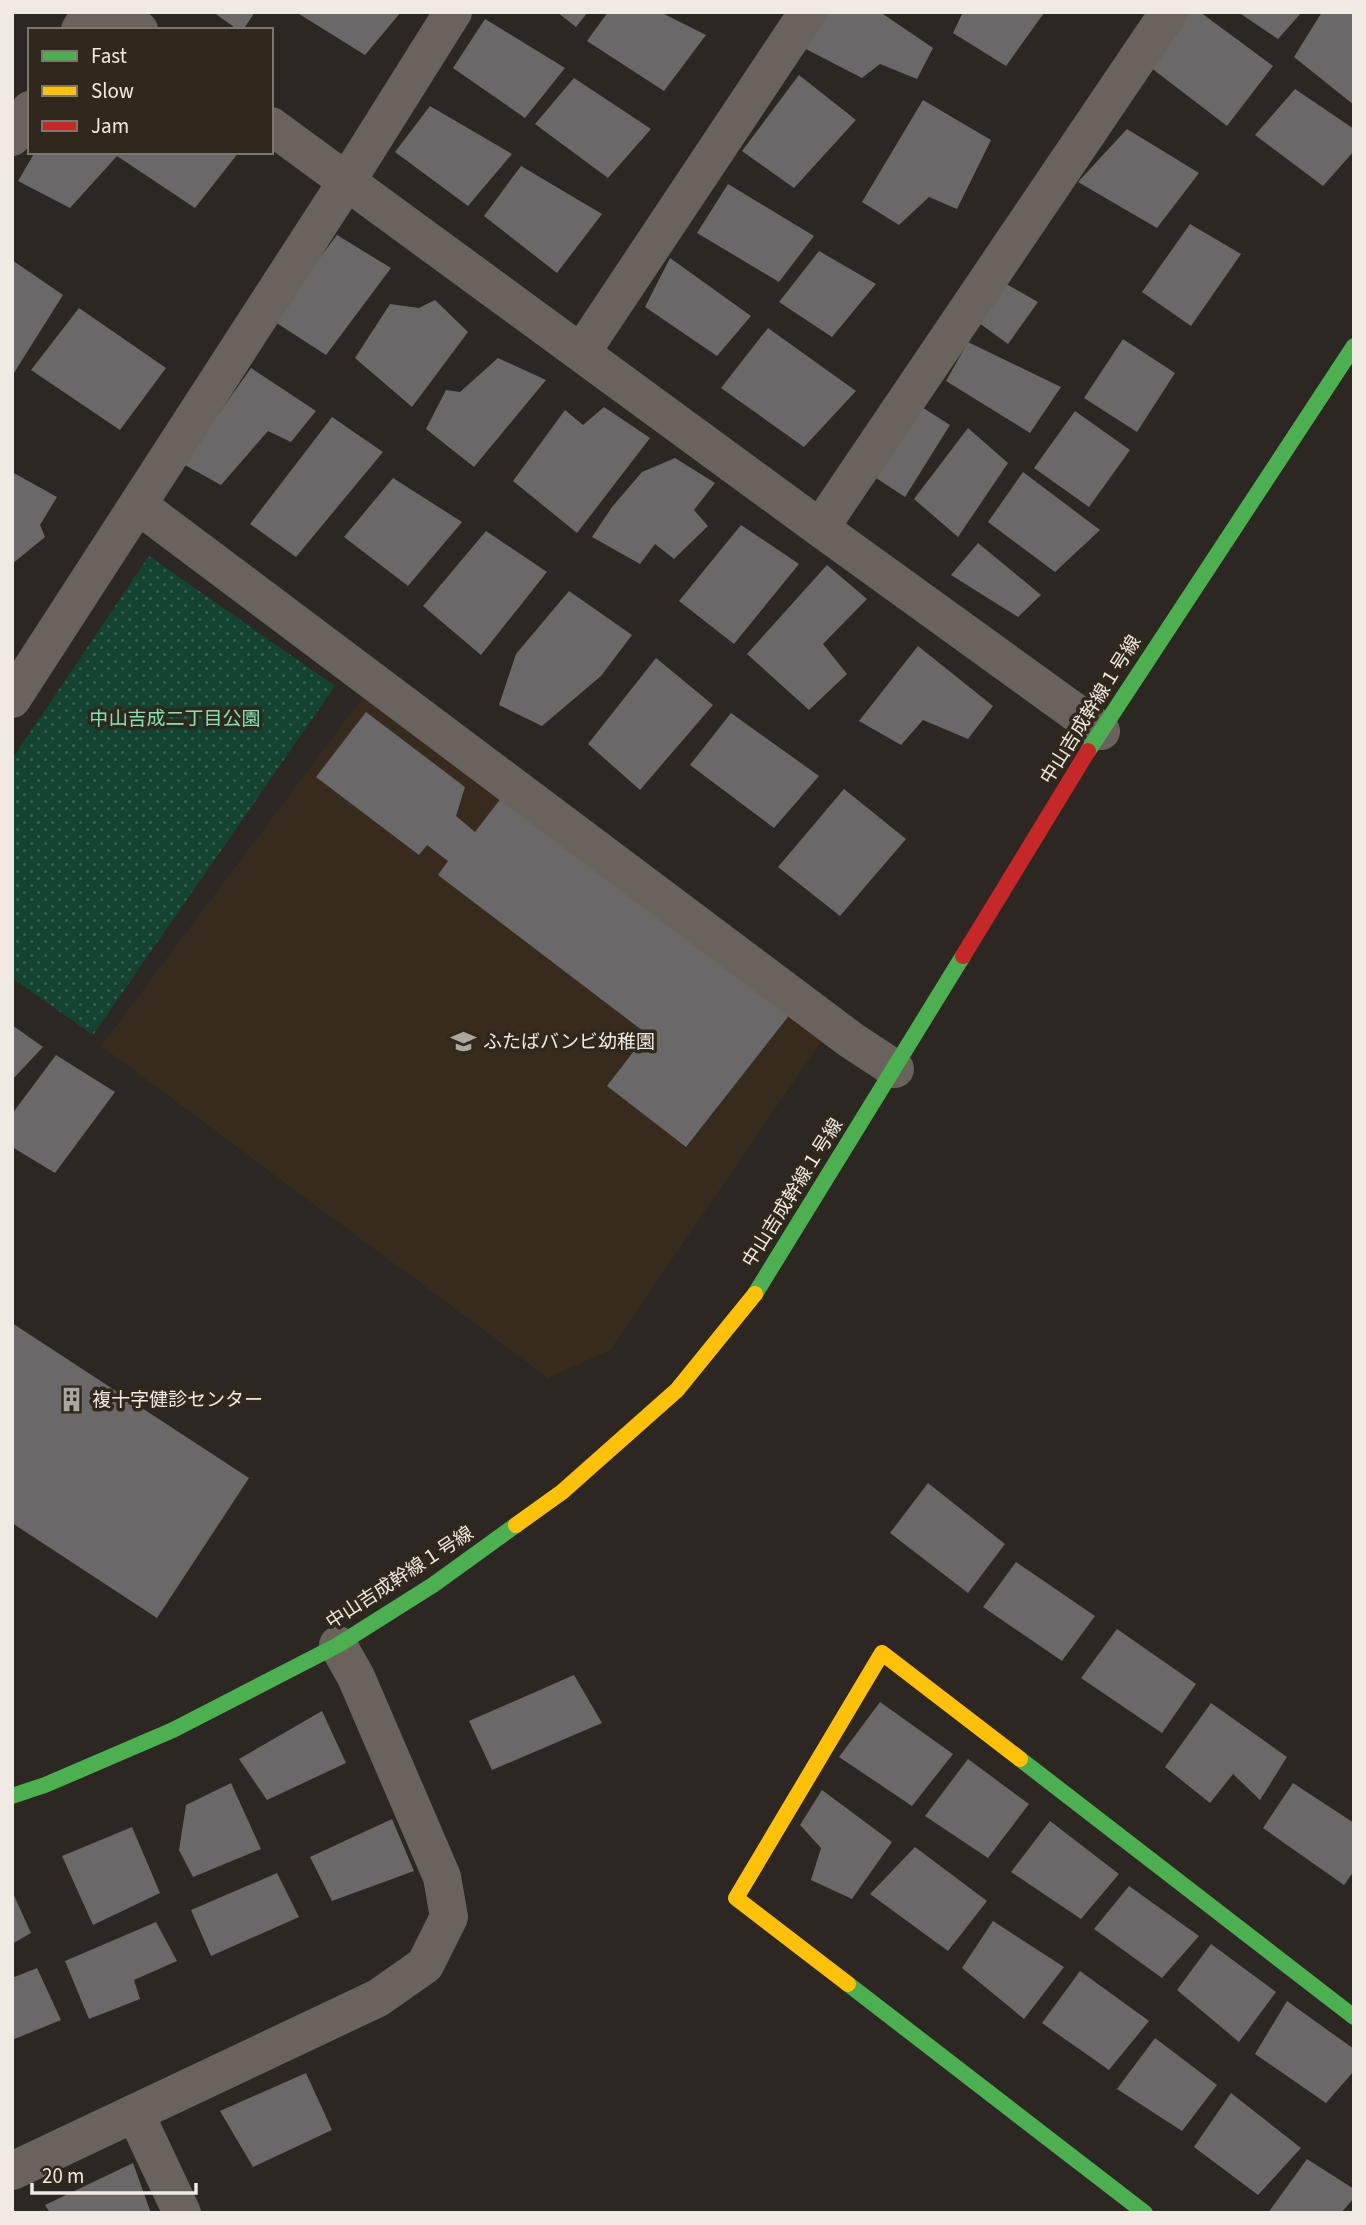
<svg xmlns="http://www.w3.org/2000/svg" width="1366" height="2225" font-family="'Source Sans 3','Noto Sans JP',sans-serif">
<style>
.built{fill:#372b1d}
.park{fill:url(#park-dots)}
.building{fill:#6a6868}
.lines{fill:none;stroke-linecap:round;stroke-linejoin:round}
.street{stroke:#6a635d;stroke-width:38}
.fast{stroke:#4caf50;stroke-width:16}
.slow{stroke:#ffc107;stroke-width:16}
.jam{stroke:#c62828;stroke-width:16}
.labels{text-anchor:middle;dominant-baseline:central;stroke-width:7;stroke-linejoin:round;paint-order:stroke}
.street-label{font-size:19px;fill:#f0eae3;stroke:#31281d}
.park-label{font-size:19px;fill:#80e3b7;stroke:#31281d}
.poi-label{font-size:19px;fill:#f0eae3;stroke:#31281d;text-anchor:start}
</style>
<defs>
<pattern id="park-dots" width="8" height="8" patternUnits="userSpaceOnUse" patternTransform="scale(1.75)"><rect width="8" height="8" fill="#124431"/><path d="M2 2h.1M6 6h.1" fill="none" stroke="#355f4f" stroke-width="1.8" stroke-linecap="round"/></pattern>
</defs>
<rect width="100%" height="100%" fill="#2c2722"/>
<path class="built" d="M 363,697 L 824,1037 L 610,1350 L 548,1378 L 101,1046 Z"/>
<path class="park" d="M 149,556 L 335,686 L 93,1035 L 12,978 L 12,759 Z"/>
<path class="building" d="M 213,12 L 255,12 L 243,30 L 238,30 Z
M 296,12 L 401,12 L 365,55 Z
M 557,12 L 588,12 L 576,27 Z
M 608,12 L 660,12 L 706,35 L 664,91 L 587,41 Z
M 824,12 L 880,12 L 933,48 L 917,79 L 880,64 L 862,78 L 800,46 Z
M 963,12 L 1042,12 L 1044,13 L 1006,66 L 953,33 Z
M 1185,12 L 1200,12 L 1273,66 L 1227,126 L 1146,64 Z
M 1238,12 L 1302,12 L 1278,39 Z
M 1322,12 L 1354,12 L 1354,105 L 1294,57 Z
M 485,19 L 565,68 L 525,118 L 453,68 Z
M 799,75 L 856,120 L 794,188 L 742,151 Z
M 574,78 L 651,129 L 608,178 L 535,124 Z
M 1295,89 L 1354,129 L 1354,151 L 1323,186 L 1255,135 Z
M 923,100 L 991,140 L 957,209 L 929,197 L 899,225 L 862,202 Z
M 430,106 L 512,154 L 468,206 L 395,152 Z
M 1127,129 L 1199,173 L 1157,228 L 1078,182 Z
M 35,152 L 239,152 L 195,208 L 117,156 L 70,208 L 18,181 Z
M 521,166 L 602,214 L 557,273 L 484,216 Z
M 728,184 L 814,236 L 779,282 L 697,233 Z
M 1190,224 L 1241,254 L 1191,326 L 1142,292 Z
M 337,235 L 391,268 L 326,355 L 272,320 Z
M 819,251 L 876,284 L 832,337 L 779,302 Z
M 670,258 L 751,316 L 717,356 L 645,307 Z
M 12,260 L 63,295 L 12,376 Z
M 1001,281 L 1038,302 L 1008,344 L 975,320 Z
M 435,300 L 468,332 L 412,407 L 355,358 L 390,304 L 419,308 Z
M 79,308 L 166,368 L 120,430 L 31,370 Z
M 768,328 L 856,391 L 804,447 L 721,388 Z
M 1123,339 L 1175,373 L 1137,432 L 1084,398 Z
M 968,342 L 1061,387 L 1030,433 L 946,381 Z
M 498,358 L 546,380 L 474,467 L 426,429 L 446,390 L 460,392 Z
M 251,368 L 316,411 L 291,442 L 268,431 L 221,485 L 183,464 Z
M 917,404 L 950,425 L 905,497 L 870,474 Z
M 604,407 L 650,438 L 577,533 L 513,481 L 565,410 L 583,425 Z
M 1075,411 L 1130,450 L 1089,507 L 1034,468 Z
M 332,417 L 383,452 L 296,557 L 250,524 Z
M 968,428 L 1008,463 L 958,537 L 914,499 Z
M 675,458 L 715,483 L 694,510 L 708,526 L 674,559 L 655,544 L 640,564 L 592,537 L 612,507 L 642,472 Z
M 12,472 L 57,497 L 40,525 L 45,537 L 12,564 Z
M 1023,472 L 1100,530 L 1055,572 L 988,522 Z
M 393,478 L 462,522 L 408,586 L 344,537 Z
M 741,525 L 799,564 L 734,644 L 679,601 Z
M 486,531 L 547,572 L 481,655 L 423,606 Z
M 978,543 L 1041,595 L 1018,617 L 951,575 Z
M 827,565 L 867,599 L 823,644 L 847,674 L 809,710 L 747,654 Z
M 569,591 L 632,635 L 601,676 L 542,726 L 499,705 L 516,654 Z
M 918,646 L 993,706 L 968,739 L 923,720 L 901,745 L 859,721 Z
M 656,658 L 713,705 L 640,790 L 588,744 Z
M 366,712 L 465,787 L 456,816 L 475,832 L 505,793 L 791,1013 L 686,1147 L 607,1086 L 647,1034 L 438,875 L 448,861 L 427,845 L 419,855 L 316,777 Z
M 731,713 L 819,776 L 774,828 L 690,765 Z
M 844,789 L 906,839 L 840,916 L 778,867 Z
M 12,1025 L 43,1047 L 12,1080 Z
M 56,1055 L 115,1092 L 55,1173 L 12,1147 L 12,1114 Z
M 12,1323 L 249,1478 L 157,1618 L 12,1523 Z
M 928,1483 L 1005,1544 L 968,1593 L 890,1533 Z
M 1016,1562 L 1095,1616 L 1062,1661 L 983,1607 Z
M 1117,1629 L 1196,1684 L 1162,1733 L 1081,1678 Z
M 574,1675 L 602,1723 L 492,1770 L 469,1721 Z
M 880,1702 L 953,1754 L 912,1806 L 839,1757 Z
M 1211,1703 L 1287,1757 L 1260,1800 L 1233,1774 L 1210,1803 L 1165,1767 Z
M 322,1711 L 346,1763 L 267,1800 L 239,1759 Z
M 968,1759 L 1029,1804 L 988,1858 L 925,1816 Z
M 231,1783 L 261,1849 L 193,1877 L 179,1850 L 186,1805 Z
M 1293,1783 L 1354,1823 L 1354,1871 L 1344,1885 L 1263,1828 Z
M 822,1790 L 892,1842 L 852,1899 L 811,1880 L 821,1848 L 800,1825 Z
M 392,1819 L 414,1871 L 332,1901 L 310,1857 Z
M 1050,1821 L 1119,1874 L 1081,1919 L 1011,1872 Z
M 132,1827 L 160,1893 L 93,1925 L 62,1856 Z
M 915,1847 L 987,1901 L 948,1951 L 870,1894 Z
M 277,1873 L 299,1917 L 211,1956 L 191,1910 Z
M 1129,1886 L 1199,1936 L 1162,1978 L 1094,1929 Z
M 12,1891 L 31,1933 L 12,1944 Z
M 993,1921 L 1064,1967 L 1024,2019 L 962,1968 Z
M 156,1922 L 177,1961 L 134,1980 L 140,1999 L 89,2019 L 65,1961 Z
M 1211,1944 L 1276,1992 L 1239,2042 L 1177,1990 Z
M 37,1968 L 61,2020 L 12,2040 L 12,1978 Z
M 1080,1971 L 1149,2021 L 1109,2070 L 1042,2023 Z
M 1287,2001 L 1354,2049 L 1354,2071 L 1326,2103 L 1255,2054 Z
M 1155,2038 L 1217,2085 L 1182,2131 L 1117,2089 Z
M 306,2073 L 332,2130 L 253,2167 L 220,2111 Z
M 1231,2093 L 1301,2148 L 1258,2195 L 1194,2147 Z
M 1307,2159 L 1354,2189 L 1354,2198 L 1341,2213 L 1268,2213 Z
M 133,2163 L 151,2213 L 50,2213 L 45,2205 Z"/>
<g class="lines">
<path class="street" d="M 115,12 L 139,30
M 80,30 L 91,12
M 271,126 L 820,528 L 1101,731
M 12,137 L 30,110
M 581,353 L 808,12
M 138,505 L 851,1040 L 895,1069
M 820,528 L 1169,12
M 12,699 L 347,181 L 453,12
M 135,2113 L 182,2213
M 12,2171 L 378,1998 L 425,1965 L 449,1917 L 442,1877 L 356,1677 L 338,1645"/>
<path class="fast" d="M 1088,751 L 1354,346
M 755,1294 L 963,956
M 1020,1759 L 1354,2017
M 12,1796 L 45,1785 L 173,1730 L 338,1645 L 433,1585 L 516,1525
M 848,1984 L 1145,2213"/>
<path class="slow" d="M 516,1525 L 562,1492 L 677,1390 L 755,1294
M 848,1984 L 736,1898 L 882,1653 L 1020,1759"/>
<path class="jam" d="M 963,956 L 1088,751"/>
</g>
<defs>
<symbol id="school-bare" viewBox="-9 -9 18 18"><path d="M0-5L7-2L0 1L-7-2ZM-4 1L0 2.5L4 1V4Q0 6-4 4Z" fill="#aba69f" stroke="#31281d" stroke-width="2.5" paint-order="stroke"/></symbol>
<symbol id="building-bare" viewBox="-9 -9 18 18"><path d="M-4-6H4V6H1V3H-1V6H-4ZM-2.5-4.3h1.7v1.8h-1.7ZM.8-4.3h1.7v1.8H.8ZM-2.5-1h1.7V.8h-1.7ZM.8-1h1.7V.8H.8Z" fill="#aba69f" stroke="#31281d" stroke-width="2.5" paint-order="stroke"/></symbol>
</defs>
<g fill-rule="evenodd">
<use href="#school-bare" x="446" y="1024" width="35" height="35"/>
<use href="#building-bare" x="54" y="1382" width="35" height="35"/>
</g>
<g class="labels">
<g class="street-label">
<text transform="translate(1091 710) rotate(-58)">中山吉成幹線１号線</text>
<text transform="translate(793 1193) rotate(-58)">中山吉成幹線１号線</text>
<text transform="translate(400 1578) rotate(-33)">中山吉成幹線１号線</text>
</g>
<g class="park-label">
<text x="175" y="719">中山吉成二丁目公園</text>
</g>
<g class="poi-label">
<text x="483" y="1042">ふたばバンビ幼稚園</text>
<text x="92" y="1400">複十字健診センター</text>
</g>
</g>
<rect width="1366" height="2225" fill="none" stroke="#f0eae3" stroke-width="28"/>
<rect x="28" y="28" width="245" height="126" fill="#31281d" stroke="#7d766c" stroke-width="2"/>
<rect x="42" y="51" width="35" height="10" fill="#4caf50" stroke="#7d766c" stroke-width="2"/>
<text x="91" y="63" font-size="21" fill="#f0eae3">Fast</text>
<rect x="42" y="86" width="35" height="10" fill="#ffc107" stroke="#7d766c" stroke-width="2"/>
<text x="91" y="98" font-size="21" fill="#f0eae3">Slow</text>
<rect x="42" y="121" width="35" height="10" fill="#c62828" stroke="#7d766c" stroke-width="2"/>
<text x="91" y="133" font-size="21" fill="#f0eae3">Jam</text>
<path d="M32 2183v10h164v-10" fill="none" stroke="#f0eae3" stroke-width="3.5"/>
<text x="42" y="2183" font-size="21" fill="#f0eae3" stroke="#31281d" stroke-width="5" paint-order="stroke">20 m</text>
</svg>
